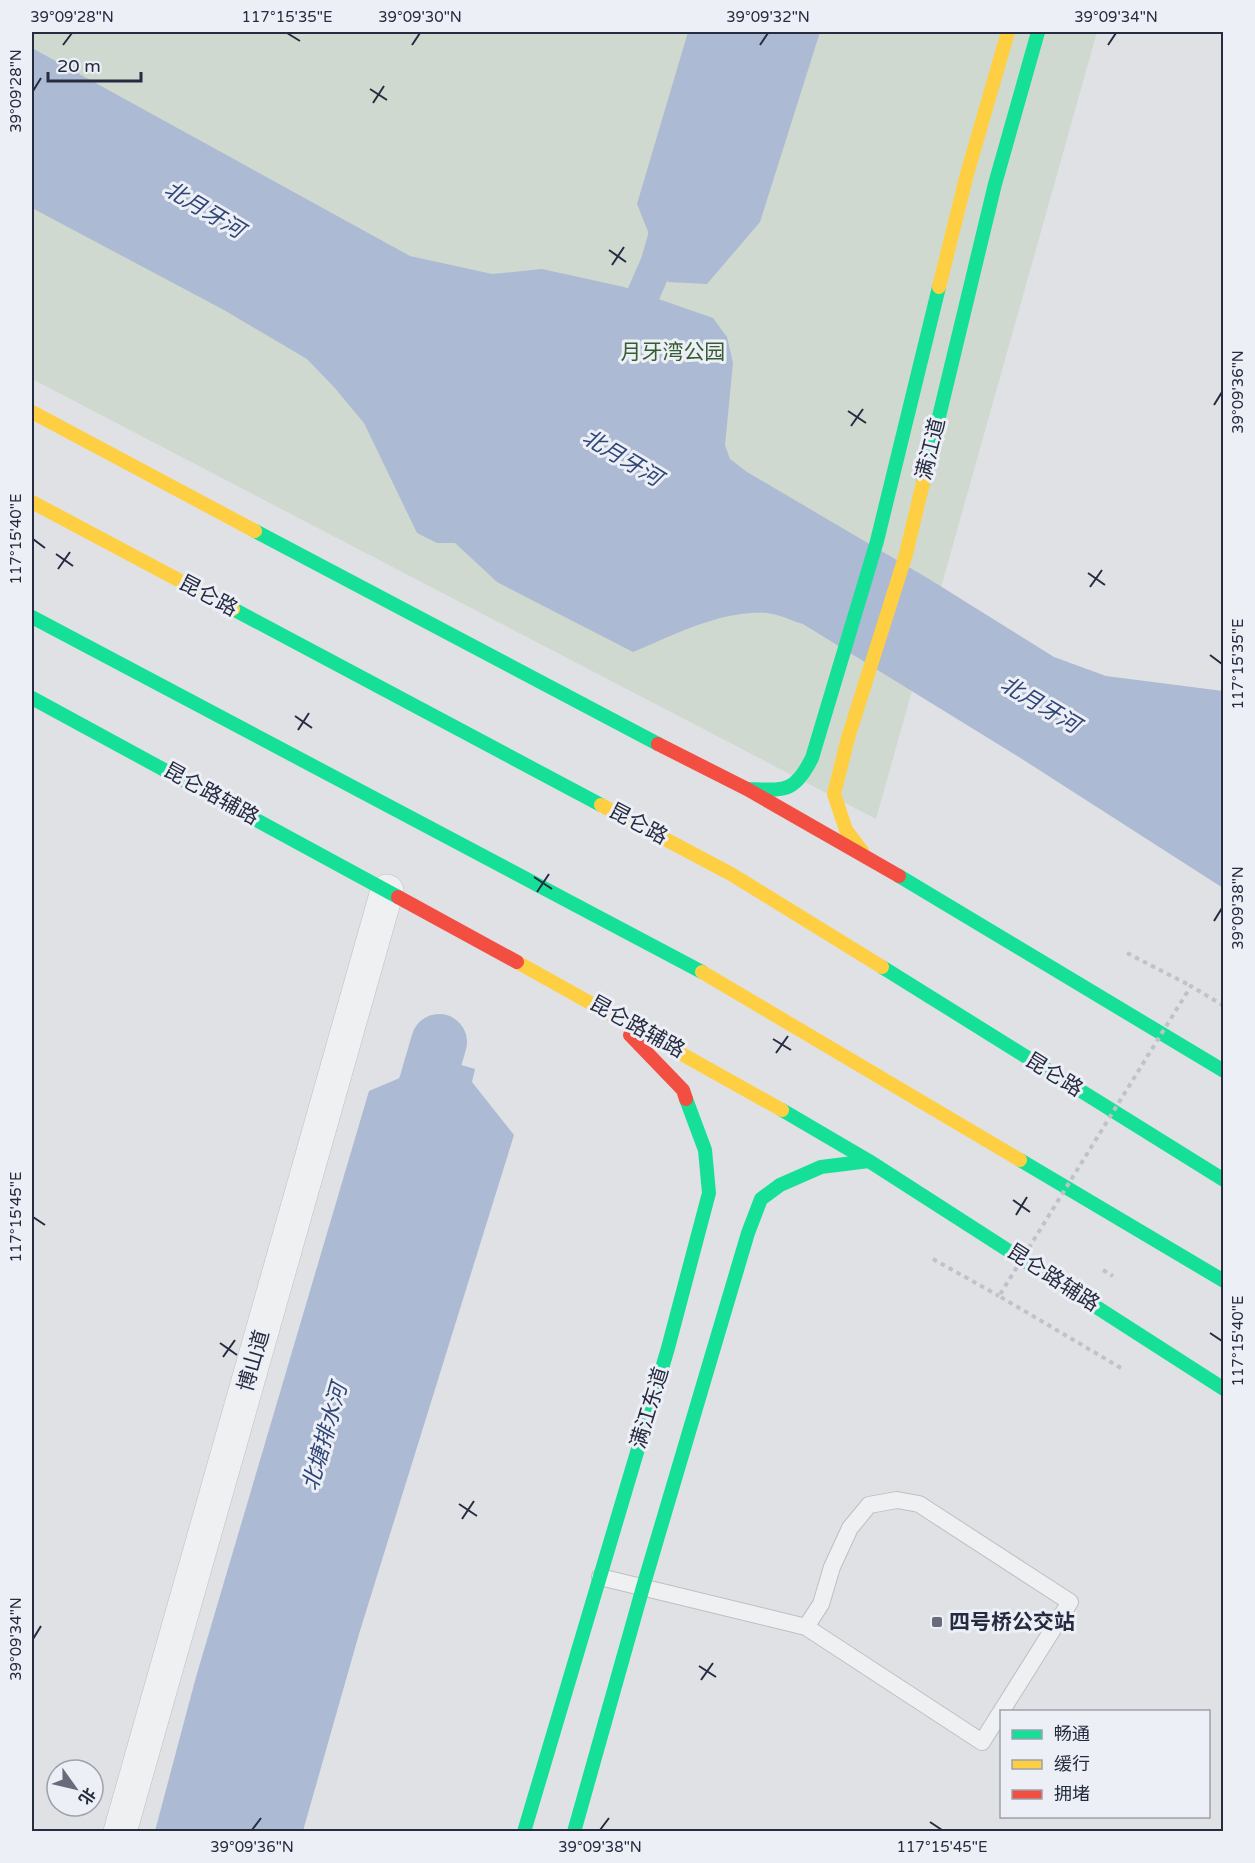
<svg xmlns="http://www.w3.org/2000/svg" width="1255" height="1863" font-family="'Varela Round','Noto Sans SC',sans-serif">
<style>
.green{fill:#cfd9d0}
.water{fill:#acbad3}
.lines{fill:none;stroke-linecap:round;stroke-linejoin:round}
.canal{stroke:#acbad3;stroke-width:33}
.river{stroke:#acbad3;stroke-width:56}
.lane-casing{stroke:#bebfc3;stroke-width:18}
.street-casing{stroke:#bebfc3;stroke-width:34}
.path{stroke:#c1c2c7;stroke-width:4;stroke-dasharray:4.5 4.5;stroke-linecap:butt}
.lane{stroke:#eff0f2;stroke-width:16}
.street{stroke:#eff0f2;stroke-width:33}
.fast{stroke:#16e098;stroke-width:14}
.slow{stroke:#ffcf43;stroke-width:14}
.jam{stroke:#f24e42;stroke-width:14}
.path-bridge{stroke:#c1c2c7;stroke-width:4;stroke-dasharray:4.5 4.5;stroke-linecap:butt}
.ticks{fill:none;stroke:#262c40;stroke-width:2}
.poi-dot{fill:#676b7a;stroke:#edeff6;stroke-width:2}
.labels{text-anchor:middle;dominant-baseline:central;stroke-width:6;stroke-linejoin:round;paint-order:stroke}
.park-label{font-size:21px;fill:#355c32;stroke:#edeff6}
.street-label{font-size:21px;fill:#262c40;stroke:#edeff6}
.poi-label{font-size:21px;font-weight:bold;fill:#262c40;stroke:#edeff6;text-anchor:start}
.water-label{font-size:22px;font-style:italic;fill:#2e4576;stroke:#edeff6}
.neatline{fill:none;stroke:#262c40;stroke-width:2}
.ticks-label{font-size:15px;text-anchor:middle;fill:#262c40}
</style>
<rect width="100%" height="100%" fill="#e0e1e5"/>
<path class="green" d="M 32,32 L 1097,32 L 876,819 L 32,379 Z"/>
<path class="water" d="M 688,32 L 820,32 L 760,222 L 707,284 L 668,282 L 637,204 Z
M 32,48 L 410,256 L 492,274 L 542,269 L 624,287 L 713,318 L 727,337 L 733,363 L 725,445 L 730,459 L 747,472 L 929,579 L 1054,657 L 1106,676 L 1223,691 L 1223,888 L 1022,759 L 803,624 C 792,621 779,614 767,613 C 721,610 674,635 633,652 L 497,582 L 455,543 L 437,543 L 417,533 L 364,423 L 334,387 L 307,359 L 224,310 L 32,208 Z
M 431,1056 L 475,1069 L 472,1082 L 514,1135 L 359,1634 L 303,1831 L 155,1831 L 196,1677 L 369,1091 L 428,1066 Z"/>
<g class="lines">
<path class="canal" d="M 626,334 L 657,263 L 671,214"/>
<path class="river" d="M 413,1131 L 439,1042"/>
<defs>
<path id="lane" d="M 600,1577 L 806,1627 L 982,1742 L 1070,1602 L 919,1504 L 897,1500 L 869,1505 L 850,1528 L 832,1567 L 821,1604 L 806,1627"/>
<path id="street" d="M 120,1832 L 387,891"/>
</defs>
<use href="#lane" class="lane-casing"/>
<use href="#street" class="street-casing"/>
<path class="path" d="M 1127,953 L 1191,986
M 933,1259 L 999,1296
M 1103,1270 L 1113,1276"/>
<use href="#lane" class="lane"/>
<use href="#street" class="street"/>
<path class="fast" d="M 923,483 L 995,184 L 1038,32
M 255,531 L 658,744
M 233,609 L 601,805
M 32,617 L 702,972
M 32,698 L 398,897
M 747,789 C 784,790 794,794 812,758 L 877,541 L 939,287
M 899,876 L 1224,1071
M 882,967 L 1224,1180
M 782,1110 L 869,1161 L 1224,1389
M 1020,1160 L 1224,1281
M 524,1832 L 668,1348 L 709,1193 L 705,1150 L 686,1099
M 574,1832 L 643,1587 L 748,1233 L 761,1199 L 780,1185 L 821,1167 L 869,1161"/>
<path class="slow" d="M 939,287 L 967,174 L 1008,32
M 32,412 L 255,531
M 32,502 L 233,609
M 601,805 L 731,874 L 882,967
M 862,851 L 846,830 L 834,794 L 848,738 L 906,554 L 923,483
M 517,962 L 782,1110
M 702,972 L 1020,1160"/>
<path class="jam" d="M 658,744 L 747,789 L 899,876
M 398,897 L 517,962
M 630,1035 L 683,1090 L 686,1099"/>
<path class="path-bridge" d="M 1121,1368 L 999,1296 L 1191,986 L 1224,1006"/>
</g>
<path class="ticks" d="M 287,33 L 300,41M 63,45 L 72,33M 412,45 L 420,33M 760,45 L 768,33M 1108,45 L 1116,33M 370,89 L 387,100M 33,91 L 41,78M 373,103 L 384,86M 609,250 L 626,262M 612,265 L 624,247M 1214,405 L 1222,392M 848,411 L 866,423M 851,426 L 863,409M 33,539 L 45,548M 56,554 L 73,566M 58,569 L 70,552M 1088,573 L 1105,585M 1090,587 L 1102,570M 1210,655 L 1222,664M 295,716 L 312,728M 298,730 L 309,713M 534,877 L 552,889M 537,892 L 549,874M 1214,921 L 1222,908M 773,1039 L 791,1050M 776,1053 L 788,1036M 1013,1200 L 1030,1212M 1016,1215 L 1027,1197M 33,1217 L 45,1225M 1210,1333 L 1222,1341M 220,1343 L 237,1355M 223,1357 L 235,1340M 459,1504 L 477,1516M 462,1519 L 474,1501M 33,1639 L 41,1626M 699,1666 L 716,1677M 701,1680 L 713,1663M 930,1822 L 942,1830M 252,1830 L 261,1818M 600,1830 L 609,1818"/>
<rect class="poi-dot" x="931" y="1616" width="12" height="12" rx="3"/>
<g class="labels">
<g class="park-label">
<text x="673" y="352">月牙湾公园</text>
</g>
<g class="street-label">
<text transform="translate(931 449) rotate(-76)">满江道</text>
<text transform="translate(208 596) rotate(28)">昆仑路</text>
<text transform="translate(211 794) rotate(29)">昆仑路辅路</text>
<text transform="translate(638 824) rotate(28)">昆仑路</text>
<text transform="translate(637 1027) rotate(29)">昆仑路辅路</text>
<text transform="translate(1054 1075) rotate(32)">昆仑路</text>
<text transform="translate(1053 1278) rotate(33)">昆仑路辅路</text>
<text transform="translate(254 1361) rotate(-74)">博山道</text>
<text transform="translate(650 1408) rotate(-73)">满江东道</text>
</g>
<g class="poi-label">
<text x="949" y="1622">四号桥公交站</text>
</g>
<g class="water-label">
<text transform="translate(204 210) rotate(31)">北月牙河</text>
<text transform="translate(622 458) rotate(31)">北月牙河</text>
<text transform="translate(1040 705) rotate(31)">北月牙河</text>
<text transform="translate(325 1437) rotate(-74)">北塘排水河</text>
</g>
</g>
<rect width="1255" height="1863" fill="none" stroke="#edeff6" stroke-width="66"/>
<rect x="1000" y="1710" width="210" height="108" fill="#edeff6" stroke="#9da1ad" stroke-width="1.5"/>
<rect x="1012" y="1730" width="30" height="9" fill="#16e098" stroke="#9da1ad" stroke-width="1.5"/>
<text x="1054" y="1740" font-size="18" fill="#262c40">畅通</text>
<rect x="1012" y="1760" width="30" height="9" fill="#ffcf43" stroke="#9da1ad" stroke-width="1.5"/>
<text x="1054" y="1770" font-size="18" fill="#262c40">缓行</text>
<rect x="1012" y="1790" width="30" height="9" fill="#f24e42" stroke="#9da1ad" stroke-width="1.5"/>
<text x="1054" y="1800" font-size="18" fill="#262c40">拥堵</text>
<g transform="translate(75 1788) rotate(124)"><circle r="28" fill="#edeff6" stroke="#9da1ad" stroke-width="1.5"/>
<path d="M0-4.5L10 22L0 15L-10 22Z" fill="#676b7a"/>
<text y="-9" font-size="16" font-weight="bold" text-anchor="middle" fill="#262c40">北</text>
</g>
<path d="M48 72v9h93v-9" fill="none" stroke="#262c40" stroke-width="3"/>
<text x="57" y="72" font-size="18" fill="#262c40" stroke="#edeff6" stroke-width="4.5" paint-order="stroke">20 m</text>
<rect x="33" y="33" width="1189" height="1797" class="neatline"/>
<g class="ticks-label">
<text x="72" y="22">39°09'28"N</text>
<text x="287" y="22">117°15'35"E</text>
<text x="420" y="22">39°09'30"N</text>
<text x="768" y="22">39°09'32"N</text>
<text x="1116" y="22">39°09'34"N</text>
<text transform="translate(16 91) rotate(-90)" y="5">39°09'28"N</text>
<text transform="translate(1238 392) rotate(-90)" y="5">39°09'36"N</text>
<text transform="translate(16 539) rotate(-90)" y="5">117°15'40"E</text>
<text transform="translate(1238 664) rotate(-90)" y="5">117°15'35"E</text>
<text transform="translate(1238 908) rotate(-90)" y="5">39°09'38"N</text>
<text transform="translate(16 1217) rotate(-90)" y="5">117°15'45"E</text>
<text transform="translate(1238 1341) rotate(-90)" y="5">117°15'40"E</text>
<text transform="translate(16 1639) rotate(-90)" y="5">39°09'34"N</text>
<text x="252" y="1852">39°09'36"N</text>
<text x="600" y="1852">39°09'38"N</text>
<text x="942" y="1852">117°15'45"E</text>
</g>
</svg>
